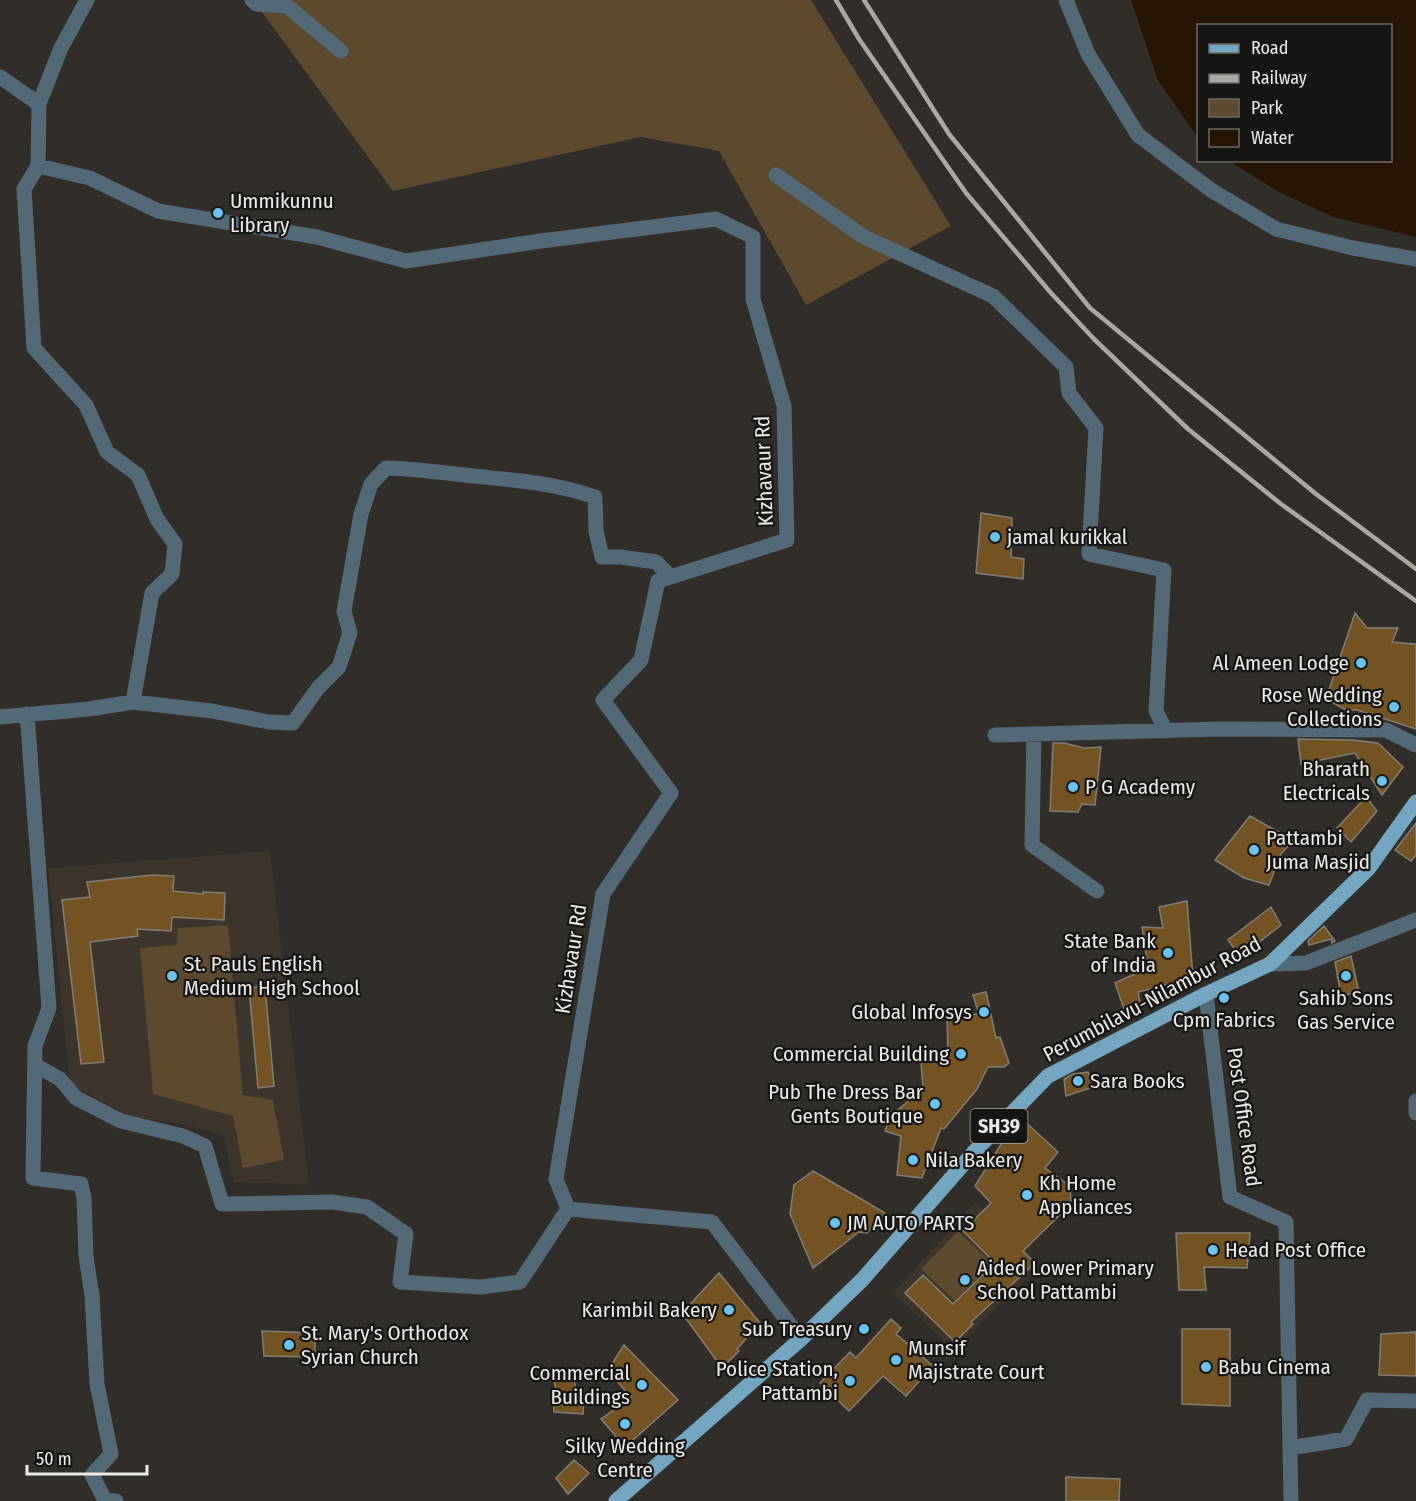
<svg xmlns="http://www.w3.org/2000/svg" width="1416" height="1501" font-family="'Fira Sans Condensed',sans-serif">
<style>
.built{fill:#3d352b}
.green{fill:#5c492e}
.water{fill:#241400}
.building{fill:#735321;stroke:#827d77;stroke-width:1.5}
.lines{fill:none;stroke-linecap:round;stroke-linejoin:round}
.minor{stroke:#526a77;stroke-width:15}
.major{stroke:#73a6c1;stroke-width:15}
.rail{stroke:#aba8a3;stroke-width:4.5}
.poi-dot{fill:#69c3f1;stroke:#171513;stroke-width:2}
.labels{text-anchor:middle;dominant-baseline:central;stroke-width:4.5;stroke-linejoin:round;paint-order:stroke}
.shield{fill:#171513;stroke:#acaaa7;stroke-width:1.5}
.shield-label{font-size:20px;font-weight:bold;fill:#eceae6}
.poi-label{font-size:21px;fill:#eceae6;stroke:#171513;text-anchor:start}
.street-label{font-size:21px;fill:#eceae6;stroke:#171513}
</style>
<rect width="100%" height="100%" fill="#312d28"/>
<path class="built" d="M 270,851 L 309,1185 L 234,1182 L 223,1135 L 182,1124 L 131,1117 L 70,1084 L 48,868 Z
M 975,1202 L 1039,1266 L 954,1351 L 893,1293 Z"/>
<path class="green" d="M 249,0 L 811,0 L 951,226 L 806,305 L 719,151 L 641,137 L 393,191 L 256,4 Z
M 228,925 L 243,1095 L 273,1100 L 284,1160 L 243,1168 L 233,1116 L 153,1094 L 140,948 L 176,945 L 178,928 Z
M 958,1231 L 992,1263 L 955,1301 L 921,1269 Z"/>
<path class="water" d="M 1131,0 L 1416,0 L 1416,237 L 1334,217 L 1281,193 L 1229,161 L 1390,160 L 1390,26 L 1198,26 L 1198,138 L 1158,80 Z"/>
<path class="building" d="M 981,513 L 1012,518 L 1011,557 L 1024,559 L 1023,579 L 976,573 Z
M 1355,613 L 1367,628 L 1398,628 L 1392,642 L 1416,644 L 1416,729 L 1357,710 L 1346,710 L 1326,699 Z
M 1298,739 L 1353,740 L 1378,743 L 1403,767 L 1382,795 L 1355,753 L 1301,764 Z
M 1053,743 L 1064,743 L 1084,748 L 1101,747 L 1095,805 L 1082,804 L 1078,812 L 1050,811 Z
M 1366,797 L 1377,811 L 1351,842 L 1337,828 Z
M 1250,816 L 1293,840 L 1281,854 L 1269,885 L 1244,878 L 1215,860 Z
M 1416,823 L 1416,855 L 1411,861 L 1395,850 Z
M 152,875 L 174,876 L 173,891 L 203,894 L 203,892 L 225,893 L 224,920 L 172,917 L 171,931 L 137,929 L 138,936 L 90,942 L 104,1062 L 81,1064 L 62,900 L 90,897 L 87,882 Z
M 1187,901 L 1193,978 L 1138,992 L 1140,1003 L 1125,1012 L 1115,983 L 1148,968 L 1142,927 L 1163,928 L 1159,907 Z
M 1271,907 L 1281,925 L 1240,957 L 1228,940 Z
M 1324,926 L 1335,941 L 1332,943 L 1331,939 L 1309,945 L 1308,941 Z
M 1351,956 L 1359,992 L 1341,996 L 1335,962 Z
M 265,986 L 274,1086 L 258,1088 L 249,988 Z
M 986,992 L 996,1038 L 1000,1037 L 1009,1063 L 1004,1067 L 988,1067 L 977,1089 L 944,1129 L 941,1128 L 922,1178 L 897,1175 L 901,1136 L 885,1131 L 892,1112 L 894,1113 L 923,1089 L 921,1063 L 948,1053 L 947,1016 L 979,1014 L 973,995 Z
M 1088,1072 L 1093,1087 L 1066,1096 L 1064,1079 L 1073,1074 Z
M 1021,1118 L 1058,1152 L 1045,1168 L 1070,1186 L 1071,1204 L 1023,1251 L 1035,1263 L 971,1322 L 973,1324 L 955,1342 L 905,1293 L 923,1275 L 953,1304 L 995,1263 L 963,1231 L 991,1203 L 975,1186 L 1008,1133 Z
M 813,1171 L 885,1213 L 867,1233 L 859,1232 L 813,1268 L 790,1214 L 794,1185 Z
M 1176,1233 L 1250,1233 L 1247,1268 L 1204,1267 L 1206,1290 L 1179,1290 Z
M 719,1273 L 760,1323 L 737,1349 L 739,1351 L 722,1368 L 682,1313 Z
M 891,1319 L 901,1328 L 896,1334 L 933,1366 L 906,1396 L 883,1376 L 849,1411 L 820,1383 L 850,1352 L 856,1358 Z
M 1182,1329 L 1230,1329 L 1230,1406 L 1182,1404 Z
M 262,1331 L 315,1333 L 315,1357 L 264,1356 Z
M 1416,1332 L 1416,1376 L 1379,1375 L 1381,1334 Z
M 624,1345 L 678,1400 L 625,1447 L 601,1419 L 631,1398 L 608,1370 Z
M 552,1371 L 574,1372 L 576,1396 L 584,1396 L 583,1414 L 554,1412 L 553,1396 L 557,1396 Z
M 574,1460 L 589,1473 L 568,1494 L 556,1478 Z
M 1066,1477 L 1120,1479 L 1119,1501 L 1066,1501 Z"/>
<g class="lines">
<path class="minor" d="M 252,0 L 256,4 L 287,6 L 341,51
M 1066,0 L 1088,54 L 1138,135 L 1211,190 L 1276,229 L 1353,248 L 1416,259
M 0,77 L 39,104 L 38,166 L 90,178 L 158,211 L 317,237 L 406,261 L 541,241 L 716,219 L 753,237 L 753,299 L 784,406 L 787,540 L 658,581 L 641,660 L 603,700 L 671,793 L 603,894 L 556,1179 L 568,1209 L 712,1222 L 801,1339
M 39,104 L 61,48 L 87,0
M 38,166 L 24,189 L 34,348 L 86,405 L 107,452 L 138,475 L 157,519 L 175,544 L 172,574 L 152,593 L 133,702
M 776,175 L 864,237 L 993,296 L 1066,367 L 1069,393 L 1096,428 L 1089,554 L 1164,570 L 1156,711 L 1166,731
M 27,714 L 49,1008 L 35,1046 L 33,1178 L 81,1184 L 84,1198 L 86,1256 L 92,1296 L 97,1384 L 111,1454 L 92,1475 L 105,1500 L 116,1501
M 0,717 L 89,709 L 133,702 L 212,711 L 269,722 L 293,723 L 318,688 L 339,667 L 350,633 L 344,611 L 361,514 L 371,484 L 386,468 C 420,469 452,474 484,477 C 524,481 557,484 595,497 L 596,531 L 602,557 L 621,557 L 656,562 L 671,577
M 1034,734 L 1032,845 L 1097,891
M 995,735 L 1221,729 L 1386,730 L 1416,745
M 1270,964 L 1306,963 L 1416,920
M 1206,994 L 1230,1197 L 1286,1222 L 1291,1501
M 35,1065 L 60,1079 L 76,1098 L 121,1121 L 183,1136 L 205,1146 L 222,1204 L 332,1202 L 367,1207 L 406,1234 L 400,1282 L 481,1287 L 520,1282 L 568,1209
M 1416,1101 L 1416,1113
M 1290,1448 L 1346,1439 L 1367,1400 L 1416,1401"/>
<path class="major" d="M 616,1501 L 801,1339 L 862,1280 L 974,1152 L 1048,1076 L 1206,994 L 1270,964 L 1369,868 L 1416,802"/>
<path class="rail" d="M 836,0 L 859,39 L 966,193 L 1051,293 L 1094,339 L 1188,429 L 1281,504 L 1416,601
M 864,0 L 949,134 L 1090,308 L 1316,494 L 1416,569"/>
</g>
<g class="poi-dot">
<circle cx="218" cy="213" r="6"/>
<circle cx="995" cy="537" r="6"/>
<circle cx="1361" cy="663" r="6"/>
<circle cx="1394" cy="707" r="6"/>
<circle cx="1382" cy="781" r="6"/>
<circle cx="1073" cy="787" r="6"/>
<circle cx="1254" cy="850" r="6"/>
<circle cx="1168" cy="953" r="6"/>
<circle cx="172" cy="976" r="6"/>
<circle cx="1346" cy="976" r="6"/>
<circle cx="1224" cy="998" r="6"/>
<circle cx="984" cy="1012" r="6"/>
<circle cx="961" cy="1054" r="6"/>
<circle cx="1078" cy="1081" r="6"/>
<circle cx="935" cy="1104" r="6"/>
<circle cx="913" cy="1160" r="6"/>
<circle cx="1027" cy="1195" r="6"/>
<circle cx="835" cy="1223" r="6"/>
<circle cx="1213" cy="1250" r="6"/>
<circle cx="965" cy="1280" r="6"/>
<circle cx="729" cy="1310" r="6"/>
<circle cx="864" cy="1329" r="6"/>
<circle cx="289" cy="1345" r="6"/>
<circle cx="896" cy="1360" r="6"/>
<circle cx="1206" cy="1367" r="6"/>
<circle cx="850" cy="1381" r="6"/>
<circle cx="642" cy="1385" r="6"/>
<circle cx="625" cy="1424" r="6"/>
</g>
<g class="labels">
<rect class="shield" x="970.5" y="1109" width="57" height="34" rx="4.5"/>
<g class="shield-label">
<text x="999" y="1126">SH39</text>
</g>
<g class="poi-label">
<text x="230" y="201">Ummikunnu<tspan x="230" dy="24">Library</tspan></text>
<text x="1007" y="537">jamal kurikkal</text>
<text x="1349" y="663" text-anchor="end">Al Ameen Lodge</text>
<text x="1382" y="695" text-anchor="end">Rose Wedding<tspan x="1382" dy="24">Collections</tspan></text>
<text x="1370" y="769" text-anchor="end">Bharath<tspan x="1370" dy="24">Electricals</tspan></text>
<text x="1085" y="787">P G Academy</text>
<text x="1266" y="838">Pattambi<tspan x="1266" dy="24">Juma Masjid</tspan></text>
<text x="1156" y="941" text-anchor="end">State Bank<tspan x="1156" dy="24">of India</tspan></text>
<text x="184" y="964">St. Pauls English<tspan x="184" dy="24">Medium High School</tspan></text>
<text x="1346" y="998" text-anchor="middle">Sahib Sons<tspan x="1346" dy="24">Gas Service</tspan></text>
<text x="972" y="1012" text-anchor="end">Global Infosys</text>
<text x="1224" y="1020" text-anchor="middle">Cpm Fabrics</text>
<text x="949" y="1054" text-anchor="end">Commercial Building</text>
<text x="1090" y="1081">Sara Books</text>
<text x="923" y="1092" text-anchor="end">Pub The Dress Bar<tspan x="923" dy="24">Gents Boutique</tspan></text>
<text x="925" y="1160">Nila Bakery</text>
<text x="1039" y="1183">Kh Home<tspan x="1039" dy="24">Appliances</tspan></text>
<text x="847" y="1223">JM AUTO PARTS</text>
<text x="1225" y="1250">Head Post Office</text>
<text x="977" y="1268">Aided Lower Primary<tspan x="977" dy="24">School Pattambi</tspan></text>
<text x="717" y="1310" text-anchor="end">Karimbil Bakery</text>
<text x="852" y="1329" text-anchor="end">Sub Treasury</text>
<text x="301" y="1333">St. Mary's Orthodox<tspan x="301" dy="24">Syrian Church</tspan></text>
<text x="908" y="1348">Munsif<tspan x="908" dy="24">Majistrate Court</tspan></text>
<text x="1218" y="1367">Babu Cinema</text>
<text x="838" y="1369" text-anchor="end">Police Station,<tspan x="838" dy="24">Pattambi</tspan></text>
<text x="630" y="1373" text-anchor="end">Commercial<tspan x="630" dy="24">Buildings</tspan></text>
<text x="625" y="1446" text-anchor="middle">Silky Wedding<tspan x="625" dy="24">Centre</tspan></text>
</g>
<g class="street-label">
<text transform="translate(764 471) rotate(-92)">Kizhavaur Rd</text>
<text transform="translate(571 959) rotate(-81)">Kizhavaur Rd</text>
<text transform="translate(1152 999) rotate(-28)">Perumbilavu-Nilambur Road</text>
<text transform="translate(1244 1117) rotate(82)">Post Office Road</text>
</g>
</g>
<rect x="1197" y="24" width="195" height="138" fill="#171513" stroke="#6c6a67" stroke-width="1.5"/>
<rect x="1209" y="44" width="30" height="9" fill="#73a6c1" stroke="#6c6a67" stroke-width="1.5"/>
<text x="1251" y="54" font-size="18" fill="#eceae6">Road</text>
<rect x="1209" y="74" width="30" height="9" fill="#aba8a3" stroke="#6c6a67" stroke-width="1.5"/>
<text x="1251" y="84" font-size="18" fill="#eceae6">Railway</text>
<rect x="1209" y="99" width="30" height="18" fill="#5c492e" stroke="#6c6a67" stroke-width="1.5"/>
<text x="1251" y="114" font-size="18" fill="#eceae6">Park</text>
<rect x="1209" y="129" width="30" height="18" fill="#241400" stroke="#6c6a67" stroke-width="1.5"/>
<text x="1251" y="144" font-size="18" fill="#eceae6">Water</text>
<path d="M27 1465v9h120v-9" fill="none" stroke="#eceae6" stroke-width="3"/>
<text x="36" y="1465" font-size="18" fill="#eceae6" stroke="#171513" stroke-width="4.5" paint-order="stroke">50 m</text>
</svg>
